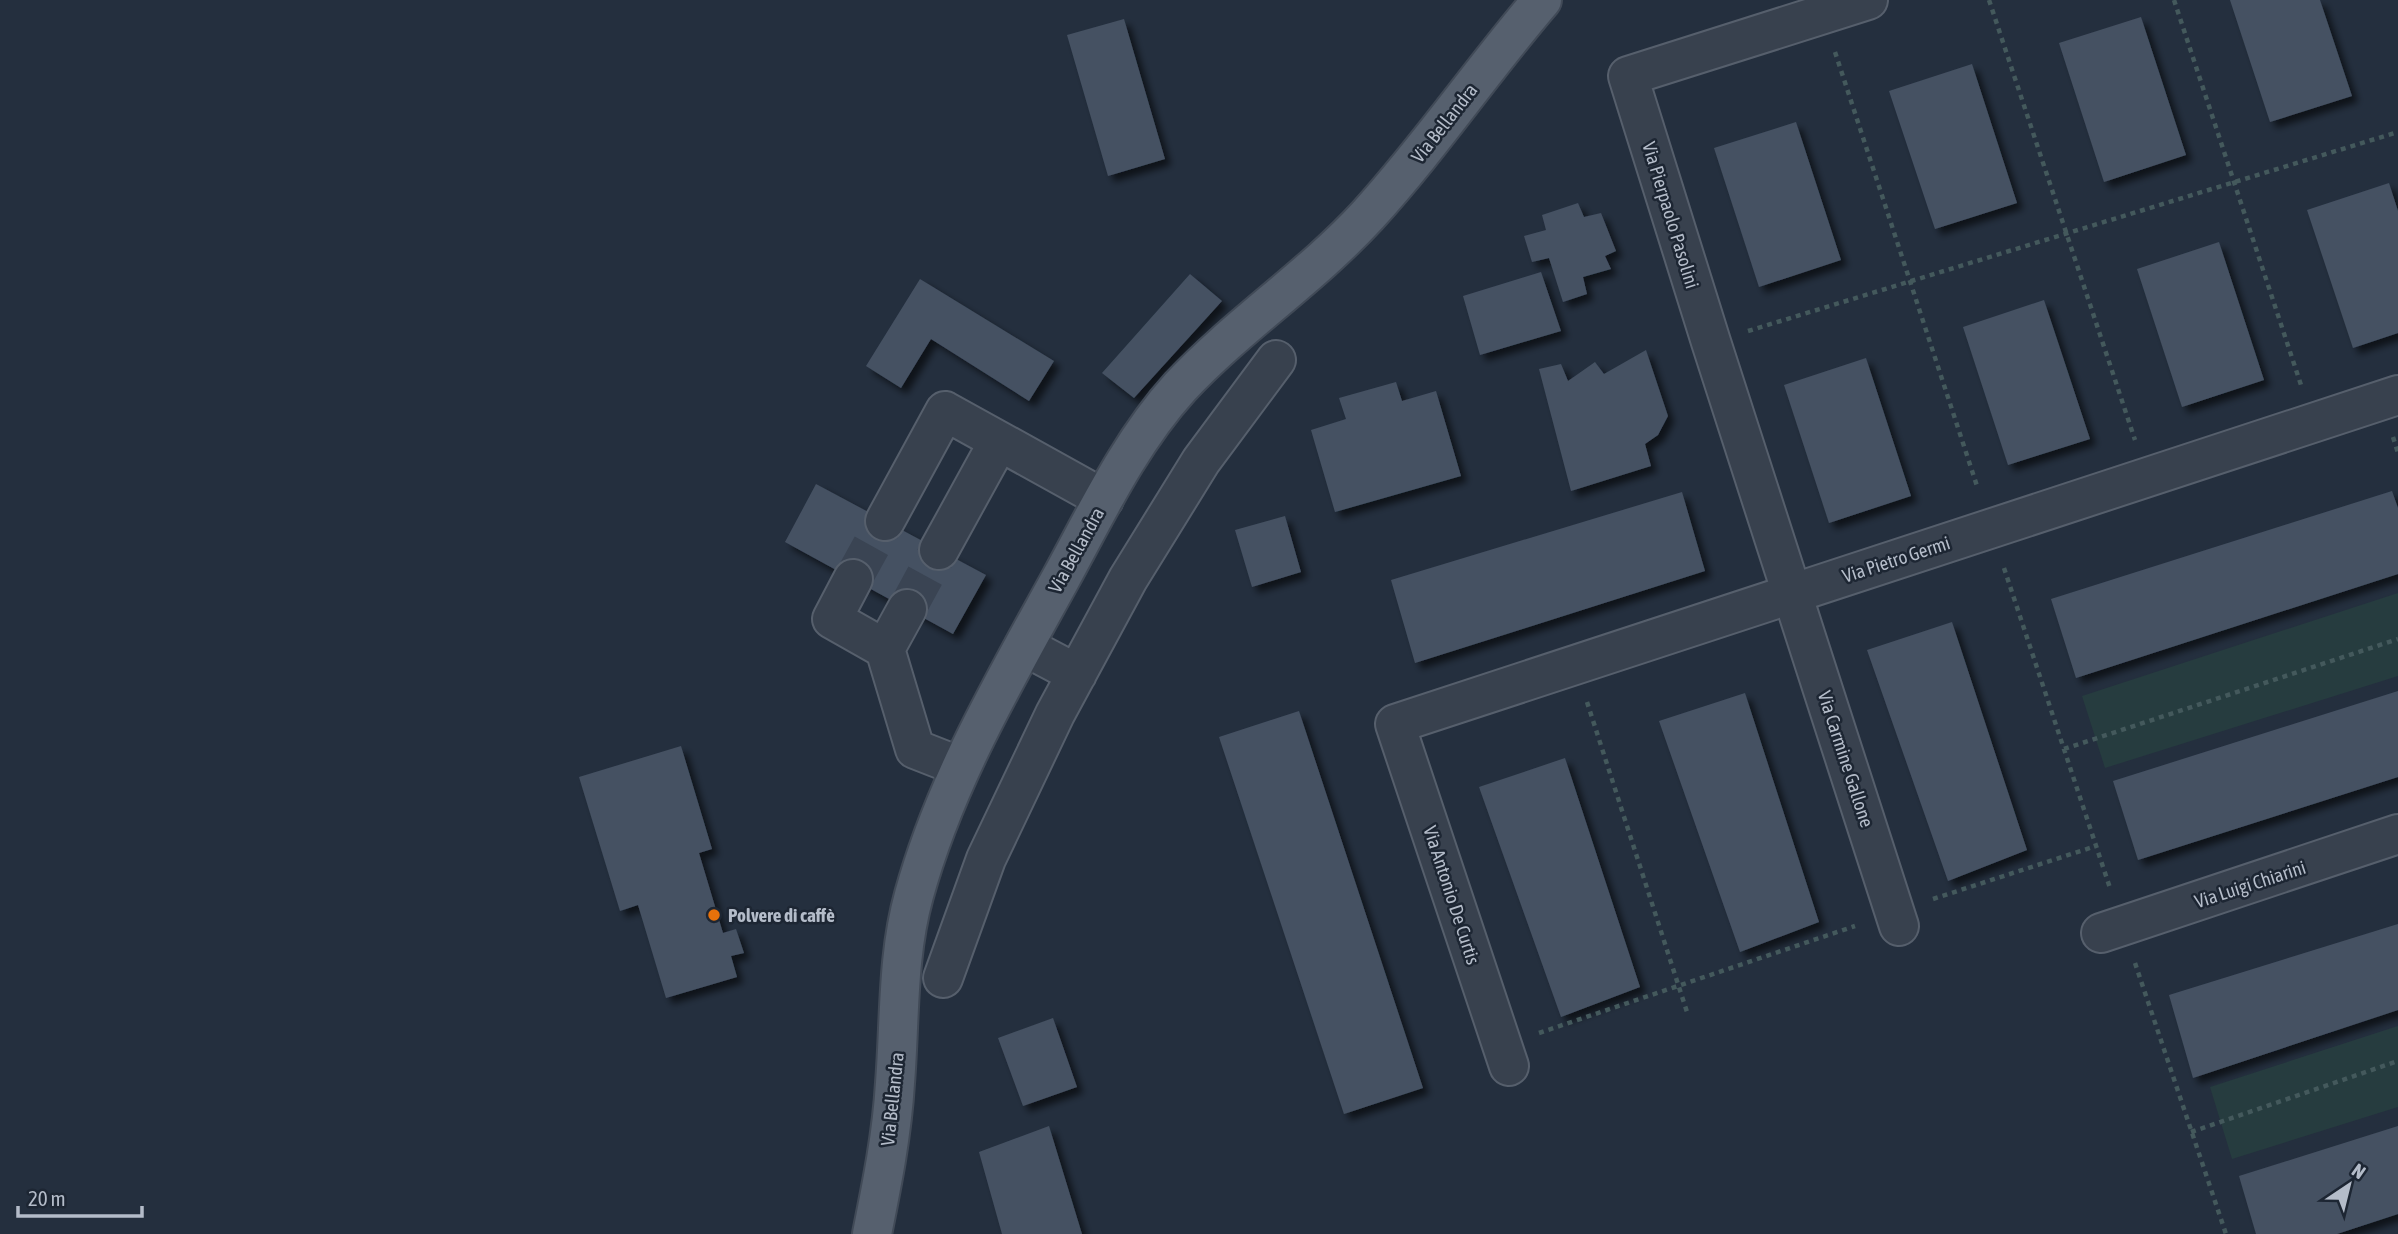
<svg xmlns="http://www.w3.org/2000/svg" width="2398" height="1234" font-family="'Asap Condensed',sans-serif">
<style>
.green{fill:#263c3f}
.building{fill:#455162;filter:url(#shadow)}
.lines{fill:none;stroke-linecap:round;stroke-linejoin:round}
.minor-tunnel{stroke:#3a4453;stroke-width:38;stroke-dasharray:38 19;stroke-linecap:butt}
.minor-casing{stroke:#565f6c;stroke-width:42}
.major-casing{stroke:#414a57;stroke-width:42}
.path{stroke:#44595c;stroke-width:4.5;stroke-dasharray:5 5;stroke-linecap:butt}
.minor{stroke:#38414e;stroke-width:38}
.major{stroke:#56606e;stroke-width:38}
.food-dot{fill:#e8710a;stroke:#1d2633;stroke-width:2.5}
.labels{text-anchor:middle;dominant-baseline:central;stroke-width:5;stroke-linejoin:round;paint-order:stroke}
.street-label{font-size:19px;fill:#b4bcc9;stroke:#1d2633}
.poi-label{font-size:19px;font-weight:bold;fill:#b4bcc9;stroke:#1d2633;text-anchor:start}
</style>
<defs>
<filter id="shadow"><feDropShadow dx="6" dy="6" stdDeviation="3.5" flood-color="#0009"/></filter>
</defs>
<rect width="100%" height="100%" fill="#242f3e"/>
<path class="green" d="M 2398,593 L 2398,676 L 2105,768 L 2082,696 Z
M 2398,1026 L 2398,1107 L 2232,1159 L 2210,1087 Z"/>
<path class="building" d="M 2230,0 L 2320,0 L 2352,96 L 2270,122 Z
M 2141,17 L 2186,155 L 2104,182 L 2059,43 Z
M 1124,19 L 1165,159 L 1108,176 L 1067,35 Z
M 1972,64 L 2017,203 L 1935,229 L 1889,91 Z
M 1796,122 L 1841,260 L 1759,287 L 1714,148 Z
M 2389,183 L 2398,211 L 2398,333 L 2353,348 L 2307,210 Z
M 1578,203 L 1584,217 L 1601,213 L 1616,251 L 1605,256 L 1611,269 L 1583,277 L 1587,294 L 1563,302 L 1549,258 L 1532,262 L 1524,236 L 1546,230 L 1542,215 Z
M 2219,242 L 2264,380 L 2182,407 L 2137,269 Z
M 1541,272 L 1561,331 L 1480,355 L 1463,296 Z
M 1190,274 L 1222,301 L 1134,398 L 1102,373 Z
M 920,279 L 1054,361 L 1029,401 L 931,339 L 901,388 L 866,366 Z
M 2044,300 L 2090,439 L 2008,465 L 1963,327 Z
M 1646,350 L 1668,416 L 1658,435 L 1645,444 L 1651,466 L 1571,491 L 1539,369 L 1561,364 L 1568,381 L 1595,362 L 1604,374 Z
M 1866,358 L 1911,496 L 1829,523 L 1784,385 Z
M 1396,382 L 1402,401 L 1436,391 L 1461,476 L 1335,512 L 1311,430 L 1346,419 L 1339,398 Z
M 816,484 L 986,575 L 953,634 L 785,542 Z
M 2392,491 L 2398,508 L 2398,574 L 2076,678 L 2051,599 Z
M 1682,492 L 1705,571 L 1415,663 L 1391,580 Z
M 1285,516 L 1301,572 L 1252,587 L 1235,530 Z
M 1952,622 L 2027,850 L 1948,881 L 1867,650 Z
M 2398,691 L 2398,777 L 2138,860 L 2113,781 Z
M 1745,693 L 1819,922 L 1740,952 L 1659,721 Z
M 1299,711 L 1423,1088 L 1344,1114 L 1219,737 Z
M 681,746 L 712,849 L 699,853 L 723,933 L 736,929 L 744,953 L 731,956 L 737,977 L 666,998 L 638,905 L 620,911 L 579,777 Z
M 1565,758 L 1640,987 L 1561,1017 L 1479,787 Z
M 2398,924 L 2398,1010 L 2193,1078 L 2169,995 Z
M 1053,1018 L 1077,1087 L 1023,1106 L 998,1038 Z
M 1049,1126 L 1082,1234 L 1002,1234 L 979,1152 Z
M 2398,1126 L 2398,1214 L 2337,1234 L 2256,1234 L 2239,1176 Z"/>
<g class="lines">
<path class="minor-tunnel" d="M 853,579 L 885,521
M 907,609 L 939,550"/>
<defs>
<path id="minor" d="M 1868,0 L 1628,76 L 1711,342 L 1899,926
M 885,521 L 945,411 L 1104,499
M 939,550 L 999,441
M 853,579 L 832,619 L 885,649 L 915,749 L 961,767
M 1024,646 L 1077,674
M 885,649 L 907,609
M 2101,933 L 2398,834
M 943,978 L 986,859 L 1055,714 L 1128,579 L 1201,461 L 1276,360
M 1509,1066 L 1395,724 L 2398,395"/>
<path id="major" d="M 872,1234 C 882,1184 892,1134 895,1083 C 900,1020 897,956 914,895 C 945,782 1005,680 1061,578 C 1096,514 1130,442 1180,387 C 1238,325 1310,278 1368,215 C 1430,147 1482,70 1542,0"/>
</defs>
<use href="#minor" class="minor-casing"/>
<use href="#major" class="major-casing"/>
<path class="path" d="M 1989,0 L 2135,440
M 2174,0 L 2301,385
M 1835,52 L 1978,489
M 1748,331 L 2398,132
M 2393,437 L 2398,453
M 2004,568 L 2110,888
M 1587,702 L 1687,1012
M 2064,749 L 2398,639
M 1933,899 L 2096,846
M 2135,963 L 2226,1234
M 1539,1033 L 1855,926
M 2191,1132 L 2398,1061"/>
<use href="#minor" class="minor"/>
<use href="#major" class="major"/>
</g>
<circle class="food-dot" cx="714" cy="915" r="7"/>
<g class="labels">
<g class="street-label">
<text transform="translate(1444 123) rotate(-52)">Via Bellandra</text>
<text transform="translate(1671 215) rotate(73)">Via Pierpaolo Pasolini</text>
<text transform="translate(1076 550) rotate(-61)">Via Bellandra</text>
<text transform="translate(1896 559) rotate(-18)">Via Pietro Germi</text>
<text transform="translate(1846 759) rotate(72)">Via Carmine Gallone</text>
<text transform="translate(2250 884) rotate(-18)">Via Luigi Chiarini</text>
<text transform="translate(1452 895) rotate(72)">Via Antonio De Curtis</text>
<text transform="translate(892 1099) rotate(-84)">Via Bellandra</text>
</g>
<g class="poi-label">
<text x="728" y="915">Polvere di caffè</text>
</g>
</g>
<g transform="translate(2349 1185) rotate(35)" stroke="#1d2633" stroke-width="5" paint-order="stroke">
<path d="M0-5L12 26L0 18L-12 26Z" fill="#b4bcc9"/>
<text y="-10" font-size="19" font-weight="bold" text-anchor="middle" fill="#b4bcc9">N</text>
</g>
<path d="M18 1206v10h124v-10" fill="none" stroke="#b4bcc9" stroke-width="3.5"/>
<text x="28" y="1206" font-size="21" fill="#b4bcc9" stroke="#1d2633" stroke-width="5" paint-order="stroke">20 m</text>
</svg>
